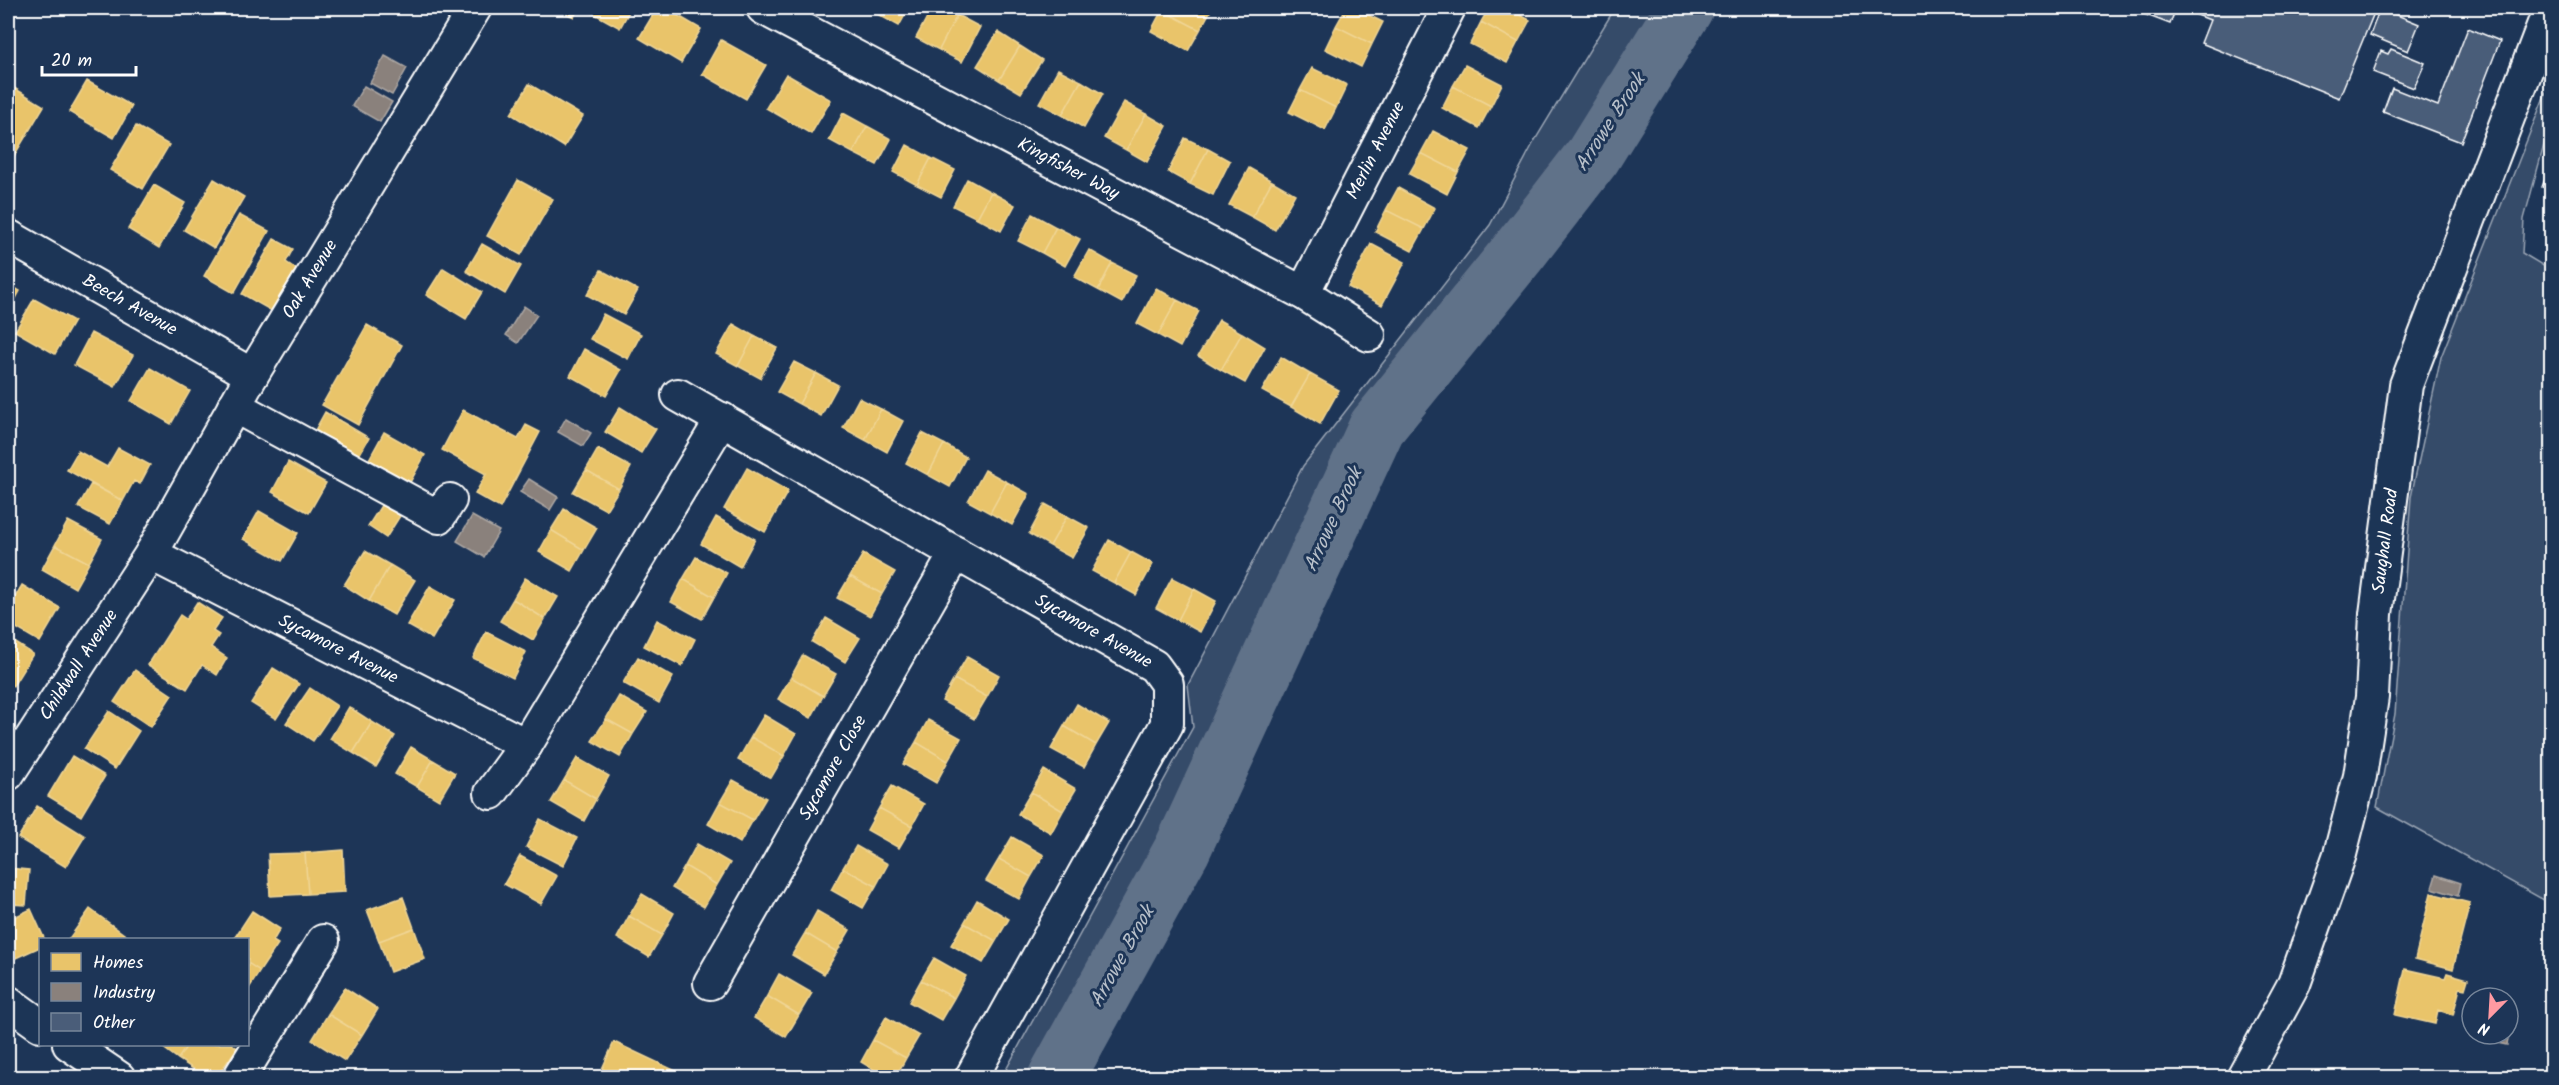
<svg xmlns="http://www.w3.org/2000/svg" width="2559" height="1085" font-family="Kalam,sans-serif">
<style>
.green{fill:#364b69;stroke:#9aa5b4;stroke-width:1.5}
.homes{fill:#e9c46a;stroke:#f0d697;stroke-width:1.5}
.industry{fill:#8a817c;stroke:#ada7a3;stroke-width:1.5}
.lines{fill:none;stroke-linecap:round;stroke-linejoin:round}
.river{stroke:#617289;stroke-width:57}
.building{fill:#4a5d79;stroke:#fff;stroke-width:1.5}
.minor-casing{stroke:#fff;stroke-width:36}
.minor{stroke:#1d3557;stroke-width:32}
.labels{text-anchor:middle;dominant-baseline:central;stroke-width:6;stroke-linejoin:round;paint-order:stroke}
.street-label{font-size:18px;fill:#fff;stroke:#1d3557}
.water-label{font-size:20px;font-style:italic;fill:#b8c0ca;stroke:#1d3557}
</style>
<rect width="100%" height="100%" fill="#1d3557"/>
<filter id="ink" filterUnits="userSpaceOnUse"><feTurbulence type="fractalNoise" baseFrequency=".0167" numOctaves="2"/><feDisplacementMap in="SourceGraphic" scale="12" xChannelSelector="R" yChannelSelector="G"/><feConvolveMatrix kernelMatrix="1 2 1 2 8 2 1 2 1" color-interpolation-filters="sRGB"/></filter>
<g filter="url(#ink)">
<path class="green" d="M 1615,8 L 1683,8 L 1593,156 L 1518,253 L 1377,427 L 1182,850 L 1056,1077 L 1002,1077 L 1193,727 L 1188,685 L 1303,466 L 1490,225 L 1535,140 Z
M 2546,92 L 2551,95 L 2551,119 L 2524,219 L 2522,253 L 2552,271 L 2551,904 L 2377,807 L 2395,714 L 2411,497 L 2441,357 Z"/>
<path class="homes" d="M 556,8 L 579,8 L 574,17 Z
M 593,8 L 631,8 L 620,28 L 591,12 Z
M 657,8 L 665,8 L 701,29 L 681,63 L 639,38 Z
M 880,8 L 909,8 L 899,26 L 877,14 Z
M 932,8 L 943,8 L 957,15 L 939,50 L 916,38 Z
M 1164,8 L 1212,8 L 1200,30 L 1162,10 Z
M 1346,8 L 1354,8 L 1383,22 L 1372,44 L 1336,26 Z
M 1489,8 L 1507,8 L 1530,20 L 1518,42 L 1481,22 Z
M 1162,10 L 1200,30 L 1188,51 L 1151,31 Z
M 957,15 L 980,27 L 962,62 L 939,50 Z
M 1481,22 L 1518,42 L 1507,63 L 1470,44 Z
M 1336,26 L 1372,44 L 1361,67 L 1325,49 Z
M 998,32 L 1020,46 L 999,80 L 977,66 Z
M 721,40 L 766,65 L 746,99 L 702,74 Z
M 1020,46 L 1042,60 L 1021,93 L 999,80 Z
M 1465,65 L 1502,84 L 1491,106 L 1453,86 Z
M 1312,68 L 1347,85 L 1336,108 L 1300,90 Z
M 1058,69 L 1081,81 L 1062,115 L 1039,103 Z
M 786,74 L 831,100 L 811,134 L 766,108 Z
M 87,81 L 132,106 L 114,138 L 69,112 Z
M 1081,81 L 1103,94 L 1084,128 L 1062,115 Z
M 529,84 L 583,116 L 564,147 L 511,114 Z
M 1453,86 L 1491,106 L 1479,128 L 1442,108 Z
M 14,88 L 44,106 L 14,156 L 8,152 L 8,99 Z
M 1300,90 L 1336,108 L 1325,130 L 1289,112 Z
M 1124,102 L 1146,114 L 1126,150 L 1104,138 Z
M 843,113 L 867,126 L 853,153 L 829,140 Z
M 1146,114 L 1167,126 L 1147,162 L 1126,150 Z
M 136,126 L 169,145 L 143,189 L 110,170 Z
M 867,126 L 891,139 L 877,165 L 853,153 Z
M 1433,131 L 1470,150 L 1458,172 L 1421,153 Z
M 1185,138 L 1208,149 L 1190,184 L 1168,172 Z
M 907,145 L 931,158 L 917,185 L 893,172 Z
M 1208,149 L 1230,161 L 1213,195 L 1190,184 Z
M 1421,153 L 1458,172 L 1447,194 L 1409,174 Z
M 931,158 L 955,170 L 941,197 L 917,185 Z
M 1249,168 L 1272,181 L 1252,217 L 1229,205 Z
M 214,179 L 244,197 L 214,248 L 184,230 Z
M 967,179 L 991,192 L 977,218 L 953,206 Z
M 518,180 L 553,199 L 521,255 L 487,236 Z
M 1272,181 L 1295,194 L 1275,230 L 1252,217 Z
M 154,185 L 185,203 L 159,248 L 128,229 Z
M 1398,188 L 1435,208 L 1424,229 L 1386,210 Z
M 991,192 L 1015,205 L 1001,231 L 977,218 Z
M 1386,210 L 1424,229 L 1412,251 L 1375,232 Z
M 1032,214 L 1056,227 L 1042,253 L 1018,241 Z
M 239,215 L 269,231 L 234,293 L 204,276 Z
M 1056,227 L 1080,239 L 1065,266 L 1042,253 Z
M 274,239 L 293,249 L 286,262 L 296,269 L 272,311 L 242,294 Z
M 482,244 L 521,266 L 505,294 L 466,271 Z
M 1371,244 L 1405,262 L 1382,305 L 1348,287 Z
M 1089,250 L 1112,263 L 1098,290 L 1074,277 Z
M 1112,263 L 1136,275 L 1122,303 L 1098,290 Z
M 443,268 L 482,292 L 466,319 L 426,295 Z
M 601,270 L 638,290 L 624,315 L 587,295 Z
M 8,284 L 20,291 L 8,313 Z
M 1156,288 L 1177,300 L 1158,335 L 1137,324 Z
M 34,299 L 74,321 L 55,354 L 15,331 Z
M 1177,300 L 1199,311 L 1180,347 L 1158,335 Z
M 603,314 L 641,334 L 628,359 L 590,339 Z
M 1219,320 L 1242,333 L 1221,370 L 1198,356 Z
M 733,324 L 754,336 L 738,366 L 716,354 Z
M 367,325 L 402,345 L 358,425 L 322,405 Z
M 91,333 L 133,355 L 115,387 L 74,365 Z
M 1242,333 L 1265,347 L 1245,383 L 1221,370 Z
M 754,336 L 777,348 L 760,378 L 738,366 Z
M 584,349 L 621,370 L 606,396 L 570,376 Z
M 1281,357 L 1310,374 L 1291,407 L 1262,391 Z
M 794,362 L 816,373 L 799,404 L 777,392 Z
M 150,368 L 190,391 L 171,424 L 131,401 Z
M 816,373 L 838,385 L 821,416 L 799,404 Z
M 1310,374 L 1339,390 L 1320,424 L 1291,407 Z
M 859,398 L 881,409 L 865,440 L 843,428 Z
M 620,407 L 656,429 L 641,453 L 605,432 Z
M 881,409 L 903,421 L 887,452 L 865,440 Z
M 463,410 L 518,439 L 526,425 L 540,432 L 500,508 L 475,494 L 486,474 L 442,450 Z
M 325,412 L 369,438 L 357,459 L 313,434 Z
M 384,432 L 425,455 L 408,486 L 367,463 Z
M 922,433 L 944,444 L 928,475 L 906,463 Z
M 944,444 L 966,457 L 950,487 L 928,475 Z
M 118,448 L 150,465 L 140,484 L 134,481 L 123,501 L 67,470 L 78,451 L 107,467 Z
M 598,449 L 631,467 L 619,489 L 586,470 Z
M 288,462 L 326,483 L 309,513 L 272,492 Z
M 747,468 L 788,491 L 765,532 L 724,509 Z
M 586,470 L 619,489 L 606,510 L 573,492 Z
M 985,470 L 1007,482 L 990,513 L 968,501 Z
M 1007,482 L 1029,494 L 1012,525 L 990,513 Z
M 91,484 L 123,501 L 110,524 L 78,507 Z
M 382,504 L 400,516 L 386,538 L 368,526 Z
M 1045,504 L 1067,516 L 1050,546 L 1029,534 Z
M 564,509 L 597,528 L 584,550 L 551,530 Z
M 259,511 L 298,533 L 282,561 L 243,539 Z
M 1067,516 L 1089,528 L 1072,558 L 1050,546 Z
M 716,517 L 755,539 L 740,567 L 701,544 Z
M 68,521 L 102,539 L 89,563 L 55,545 Z
M 551,530 L 584,550 L 572,571 L 539,552 Z
M 1109,540 L 1131,552 L 1114,583 L 1092,571 Z
M 55,545 L 89,563 L 75,588 L 42,569 Z
M 365,551 L 390,565 L 369,601 L 344,585 Z
M 1131,552 L 1153,564 L 1136,595 L 1114,583 Z
M 863,554 L 895,572 L 882,594 L 850,576 Z
M 696,557 L 727,573 L 714,597 L 683,579 Z
M 390,565 L 415,580 L 394,615 L 369,601 Z
M 850,576 L 882,594 L 870,616 L 837,598 Z
M 525,578 L 558,597 L 545,619 L 513,599 Z
M 1172,578 L 1194,589 L 1178,620 L 1156,608 Z
M 683,579 L 714,597 L 702,619 L 671,602 Z
M 22,585 L 60,608 L 40,642 L 8,623 L 8,609 Z
M 430,586 L 455,600 L 432,639 L 407,625 Z
M 1194,589 L 1216,601 L 1200,632 L 1178,620 Z
M 513,599 L 545,619 L 533,640 L 500,621 Z
M 197,602 L 222,618 L 213,631 L 219,635 L 211,647 L 227,658 L 217,675 L 202,665 L 187,689 L 148,665 L 180,615 L 186,619 Z
M 826,618 L 860,638 L 845,662 L 812,642 Z
M 657,620 L 695,639 L 682,666 L 644,646 Z
M 486,632 L 526,652 L 513,678 L 473,658 Z
M 8,638 L 33,654 L 13,686 L 8,682 Z
M 803,655 L 836,674 L 823,696 L 791,677 Z
M 638,657 L 673,677 L 659,703 L 623,683 Z
M 967,657 L 999,675 L 987,697 L 954,679 Z
M 273,668 L 299,684 L 276,719 L 251,703 Z
M 135,670 L 172,695 L 151,727 L 114,702 Z
M 791,677 L 823,696 L 811,718 L 778,699 Z
M 954,679 L 987,697 L 974,719 L 942,701 Z
M 310,688 L 337,706 L 313,741 L 286,723 Z
M 619,696 L 647,712 L 633,734 L 606,719 Z
M 1077,704 L 1109,723 L 1096,745 L 1064,726 Z
M 349,707 L 372,722 L 353,753 L 330,739 Z
M 109,711 L 139,731 L 115,769 L 84,749 Z
M 764,715 L 796,734 L 784,756 L 751,737 Z
M 606,719 L 633,734 L 620,757 L 592,741 Z
M 928,720 L 961,738 L 948,761 L 916,742 Z
M 372,722 L 395,736 L 376,767 L 353,753 Z
M 1064,726 L 1096,745 L 1084,767 L 1051,749 Z
M 751,737 L 784,756 L 771,778 L 738,760 Z
M 916,742 L 948,761 L 936,783 L 903,764 Z
M 411,747 L 433,760 L 417,787 L 395,774 Z
M 72,756 L 105,776 L 81,816 L 48,796 Z
M 577,758 L 609,776 L 596,799 L 564,780 Z
M 433,760 L 455,773 L 439,800 L 417,787 Z
M 1044,770 L 1076,789 L 1063,811 L 1031,792 Z
M 564,780 L 596,799 L 584,821 L 551,802 Z
M 733,780 L 766,798 L 753,820 L 720,802 Z
M 892,786 L 924,804 L 912,826 L 879,808 Z
M 1031,792 L 1063,811 L 1051,833 L 1018,814 Z
M 720,802 L 753,820 L 740,843 L 708,824 Z
M 37,806 L 85,836 L 66,867 L 18,838 Z
M 879,808 L 912,826 L 899,848 L 867,830 Z
M 540,819 L 577,838 L 563,866 L 526,847 Z
M 1012,837 L 1044,855 L 1031,877 L 999,859 Z
M 697,844 L 730,863 L 717,885 L 685,866 Z
M 856,846 L 888,864 L 876,886 L 843,868 Z
M 343,850 L 345,892 L 308,894 L 305,853 Z
M 305,853 L 308,894 L 270,896 L 268,854 Z
M 520,856 L 557,876 L 541,904 L 504,884 Z
M 999,859 L 1031,877 L 1019,899 L 986,881 Z
M 685,866 L 717,885 L 704,907 L 672,888 Z
M 8,868 L 29,870 L 26,905 L 8,904 Z
M 843,868 L 876,886 L 863,908 L 831,890 Z
M 2431,893 L 2470,903 L 2453,969 L 2415,959 Z
M 642,894 L 674,913 L 662,935 L 629,916 Z
M 403,897 L 414,928 L 379,941 L 367,910 Z
M 977,900 L 1009,919 L 996,941 L 964,923 Z
M 31,909 L 45,940 L 40,940 L 40,947 L 9,961 L 8,920 Z
M 90,909 L 128,937 L 126,940 L 68,940 Z
M 252,911 L 280,929 L 273,941 L 278,944 L 260,971 L 248,963 L 248,940 L 233,940 Z
M 817,911 L 850,930 L 837,952 L 805,933 Z
M 629,916 L 662,935 L 649,957 L 617,938 Z
M 964,923 L 996,941 L 983,963 L 951,945 Z
M 414,928 L 425,959 L 390,972 L 379,941 Z
M 805,933 L 837,952 L 824,974 L 792,955 Z
M 934,958 L 966,976 L 954,998 L 921,980 Z
M 248,963 L 260,971 L 248,990 Z
M 2405,969 L 2445,978 L 2447,973 L 2468,979 L 2465,989 L 2460,988 L 2453,1015 L 2438,1010 L 2435,1024 L 2395,1015 Z
M 779,974 L 812,993 L 799,1015 L 767,996 Z
M 921,980 L 954,998 L 941,1020 L 909,1002 Z
M 345,988 L 378,1009 L 362,1035 L 328,1014 Z
M 767,996 L 799,1015 L 786,1037 L 754,1018 Z
M 328,1014 L 362,1035 L 345,1061 L 312,1040 Z
M 886,1017 L 919,1036 L 906,1058 L 873,1040 Z
M 873,1040 L 906,1058 L 895,1078 L 888,1078 L 861,1062 Z
M 614,1042 L 676,1071 L 673,1078 L 610,1078 L 612,1074 L 602,1069 Z
M 158,1044 L 188,1044 L 178,1059 Z
M 188,1044 L 232,1044 L 237,1048 L 216,1078 L 207,1071 L 204,1076 L 178,1059 Z
M 8,1070 L 25,1076 L 25,1078 L 8,1078 Z
M 2302,1073 L 2329,1078 L 2301,1078 Z"/>
<path class="industry" d="M 385,56 L 407,68 L 392,95 L 370,83 Z
M 364,86 L 392,102 L 380,122 L 352,106 Z
M 524,306 L 537,315 L 518,343 L 506,335 Z
M 566,418 L 591,433 L 583,446 L 558,432 Z
M 529,479 L 558,497 L 550,510 L 520,492 Z
M 472,516 L 499,531 L 484,557 L 457,541 Z
M 2436,875 L 2461,883 L 2458,896 L 2432,888 Z
M 2508,1025 L 2510,1026 L 2507,1045 L 2474,1038 L 2475,1034 L 2508,1034 Z"/>
<g class="lines">
<path class="river" d="M 1056,1078 L 1182,850 L 1377,427 L 1518,253 L 1593,156 L 1685,8"/>
</g>
<path class="building" d="M 2128,8 L 2176,8 L 2170,24 Z
M 2179,8 L 2376,8 L 2339,98 L 2201,43 L 2210,20 Z
M 2380,8 L 2419,24 L 2408,51 L 2370,35 Z
M 2468,28 L 2500,41 L 2461,142 L 2383,112 L 2392,88 L 2438,106 Z
M 2391,49 L 2425,63 L 2414,88 L 2373,72 L 2381,51 L 2388,54 Z
M 2547,174 L 2552,175 L 2552,190 L 2542,187 Z"/>
<g class="lines">
<defs>
<g id="minor">
<path id="s1" d="M 763,8 L 1303,293 L 1369,335"/>
<path id="s2" d="M 8,236 L 252,375"/>
<path id="s3" d="M 1303,293 L 1449,8"/>
<path id="s4" d="M 678,395 L 1154,666 L 1167,684 L 1167,724 L 971,1078"/>
<path d="M 234,406 L 439,517 L 450,500"/>
<path id="s5" d="M 151,554 L 526,745"/>
<path id="s6" d="M 8,774 L 151,554 L 252,375 L 475,8"/>
<path d="M 491,793 L 526,745 L 722,419"/>
<path id="s7" d="M 710,983 L 956,553"/>
<path d="M 8,1002 L 40,1025"/>
<path d="M 69,1044 L 119,1078"/>
<path d="M 239,1078 L 323,941"/>
<path id="s8" d="M 2243,1078 L 2294,984 L 2340,854 L 2360,776 L 2372,697 L 2376,614 L 2406,385 L 2550,8"/>
</g>
</defs>
<use href="#minor" class="minor-casing"/>
<use href="#minor" class="minor"/>
</g>
</g>
<g class="labels">
<g class="street-label">
<text stroke="none"><textPath href="#s3" startOffset="160">Merlin Avenue</textPath></text>
<text stroke="none"><textPath href="#s1" startOffset="345">Kingfisher Way</textPath></text>
<text stroke="none"><textPath href="#s6" startOffset="580">Oak Avenue</textPath></text>
<text stroke="none"><textPath href="#s2" startOffset="140">Beech Avenue</textPath></text>
<text stroke="none"><textPath href="#s8" startOffset="562">Saughall Road</textPath></text>
<text stroke="none"><textPath href="#s4" startOffset="478">Sycamore Avenue</textPath></text>
<text stroke="none"><textPath href="#s5" startOffset="210">Sycamore Avenue</textPath></text>
<text stroke="none"><textPath href="#s6" startOffset="130">Childwall Avenue</textPath></text>
<text stroke="none"><textPath href="#s7" startOffset="248">Sycamore Close</textPath></text>
</g>
<g class="water-label">
<text transform="translate(1611 123) rotate(-57)">Arrowe Brook</text>
<text transform="translate(1334 520) rotate(-65)">Arrowe Brook</text>
<text transform="translate(1123 957) rotate(-61)">Arrowe Brook</text>
</g>
</g>
<rect width="2559" height="1085" fill="none" stroke="#1d3557" stroke-width="30"/>
<rect x="15" y="15" width="2529" height="1055" fill="none" stroke="#fff" stroke-width="2" filter="url(#ink)"/>
<rect x="39" y="938" width="210" height="108" fill="#1d3557" stroke="#77869a" stroke-width="1.5"/>
<rect x="51" y="953" width="30" height="18" fill="#e9c46a" stroke="#77869a" stroke-width="1.5"/>
<text x="93" y="968" font-size="18" fill="#ffffff">Homes</text>
<rect x="51" y="983" width="30" height="18" fill="#8a817c" stroke="#77869a" stroke-width="1.5"/>
<text x="93" y="998" font-size="18" fill="#ffffff">Industry</text>
<rect x="51" y="1013" width="30" height="18" fill="#4a5d79" stroke="#77869a" stroke-width="1.5"/>
<text x="93" y="1028" font-size="18" fill="#ffffff">Other</text>
<g transform="translate(2490 1016) rotate(204)"><circle r="28" fill="#1d3557" stroke="#77869a" stroke-width="1.5"/>
<path d="M0-4.5L10 22L0 15L-10 22Z" fill="#ff9aa2"/>
<text y="-9" font-size="16" font-weight="bold" text-anchor="middle" fill="#ffffff">N</text>
</g>
<path d="M42 66v9h94v-9" fill="none" stroke="#ffffff" stroke-width="3"/>
<text x="51" y="66" font-size="18" fill="#ffffff" stroke="#1d3557" stroke-width="4.5" paint-order="stroke">20 m</text>
</svg>
